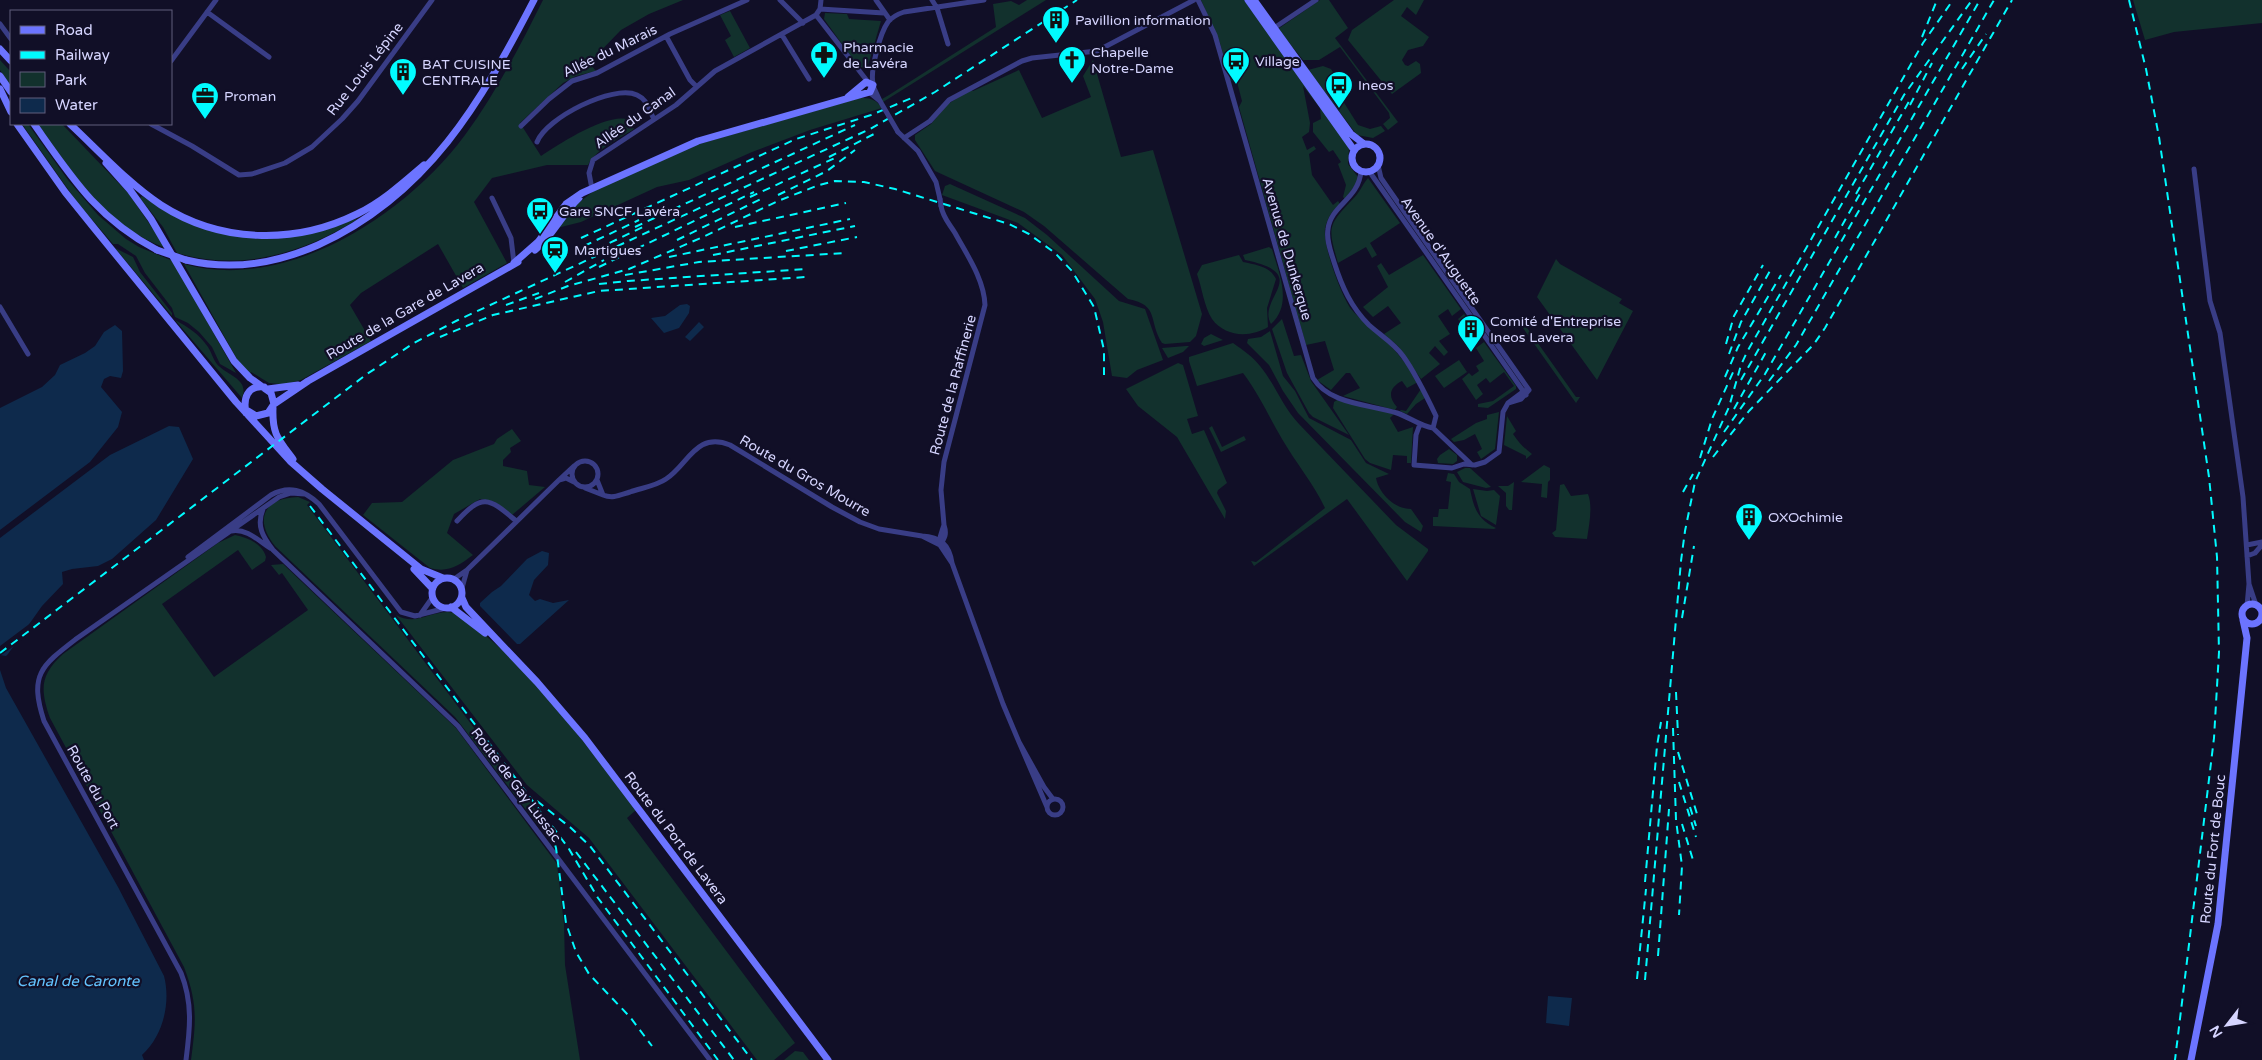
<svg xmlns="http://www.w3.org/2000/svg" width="2262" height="1060" font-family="'Varela Round',sans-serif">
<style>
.green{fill:#12312d}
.water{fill:#0e2a4c}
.pier{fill:#110f27}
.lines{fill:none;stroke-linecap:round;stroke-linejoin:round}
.street{stroke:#393d86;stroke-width:5}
.secondary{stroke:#6c74ff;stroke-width:7}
.rail{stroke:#01fbff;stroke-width:2;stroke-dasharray:8 6;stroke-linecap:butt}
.street-bridge{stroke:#393d86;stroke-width:5}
.secondary-bridge{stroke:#6c74ff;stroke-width:7}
.labels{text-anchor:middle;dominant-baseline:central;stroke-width:4.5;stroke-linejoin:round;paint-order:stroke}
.poi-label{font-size:14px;fill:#d6d5ff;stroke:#110f27;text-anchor:start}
.street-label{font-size:14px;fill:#d6d5ff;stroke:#110f27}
.water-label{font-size:15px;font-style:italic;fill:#63c4ff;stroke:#110f27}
</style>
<rect width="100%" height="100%" fill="#110f27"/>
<path class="green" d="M 543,0 L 683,0 L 649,14 L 621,30 L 589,63 L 596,71 L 576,76 L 563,83 L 520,123 L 541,156 C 559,144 605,114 627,119 L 634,129 C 620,138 596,149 588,165 L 547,165 L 492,178 L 474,202 L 507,263 L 463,288 L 438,244 L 361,293 L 350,305 L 371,341 L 301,380 L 279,386 L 279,384 L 269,383 L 251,372 L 250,374 L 238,361 L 184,264 C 286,293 406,215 465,135 C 496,93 520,46 543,0 Z
M 1027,0 L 1046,0 L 883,102 L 882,99 L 889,95 L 996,27 L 993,4 L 1011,1 L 1019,5 Z
M 1201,0 L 1244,0 L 1332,120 L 1349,148 L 1348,164 L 1358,177 L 1356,184 L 1345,199 L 1343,197 L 1346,185 L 1338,164 L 1341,162 L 1333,150 L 1329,152 L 1313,132 L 1313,123 L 1321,119 L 1320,108 L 1303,86 L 1310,123 L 1309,132 L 1302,137 L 1307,150 L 1314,146 L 1316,149 L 1309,154 L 1312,175 L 1333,205 L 1338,201 L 1340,204 C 1332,211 1327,218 1325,229 C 1323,246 1341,295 1351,309 C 1361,321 1373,329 1385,340 C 1398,353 1408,366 1418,382 L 1407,388 L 1402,381 C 1390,387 1387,396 1397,407 L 1395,410 L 1343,396 L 1360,388 L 1350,373 L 1346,373 L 1331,390 L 1317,380 L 1334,370 L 1325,341 L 1306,345 L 1239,107 L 1242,101 L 1237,82 L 1230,80 L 1220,43 Z
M 1320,0 L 1329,0 L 1348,28 L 1335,38 L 1398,122 L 1388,130 L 1383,124 L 1390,118 L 1389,113 L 1340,47 L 1319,60 L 1303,60 L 1278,29 Z
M 1394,0 L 1424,0 L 1416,15 L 1407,7 L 1401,16 L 1429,37 L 1423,46 L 1408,50 L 1402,60 L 1405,65 L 1408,66 L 1416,61 L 1420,64 L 1421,73 L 1392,94 L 1348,40 L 1352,30 Z
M 2133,0 L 2262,0 L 2262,23 L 2174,32 L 2145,40 Z
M 730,11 L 750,48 L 734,57 L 725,40 L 731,36 L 720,15 Z
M 825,13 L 847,14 L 849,19 L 881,21 L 867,69 L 858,66 L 824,19 Z
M 0,60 L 11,72 L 11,86 L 0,70 Z
M 1093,60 L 1121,157 L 1153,150 L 1202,314 L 1196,336 L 1190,342 L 1165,344 L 1162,343 C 1148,321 1160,305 1128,299 L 1044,226 L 1024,212 L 935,171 L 915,140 L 915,135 L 931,124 L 948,104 L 970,90 L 973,91 L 1019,70 L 1042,118 L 1091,97 L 1083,76 Z
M 1323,66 L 1331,69 L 1346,94 L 1343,101 L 1358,125 L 1370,129 L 1381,126 L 1385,131 L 1373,138 L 1357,135 L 1308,70 Z
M 860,98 C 870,98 876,99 882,108 L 810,130 L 752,152 L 689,180 L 657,187 L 581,222 L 557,228 L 572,208 L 595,190 L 696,145 Z
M 22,124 L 28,124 L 68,180 L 98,215 L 126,239 L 139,247 L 173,261 L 236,373 L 220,364 L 212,347 L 199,332 L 188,323 L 175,317 L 172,308 L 145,273 L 136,256 L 118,244 L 113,244 L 77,202 Z
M 38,124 L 62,124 L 129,194 L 166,248 C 107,227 73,173 38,124 Z
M 1368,178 L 1400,223 L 1370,243 L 1377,255 L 1372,258 L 1366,247 L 1338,263 C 1328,228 1327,226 1352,200 C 1359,194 1362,185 1368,178 Z
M 950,184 L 1025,218 L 1047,235 L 1119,301 L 1145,309 L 1163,360 L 1137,370 L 1127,378 L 1112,376 L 1103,322 L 1095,299 L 1062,255 L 1018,223 L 942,195 L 945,186 Z
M 142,196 C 186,225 239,245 291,237 C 306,235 322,230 336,226 C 344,223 351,219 358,219 C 303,253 242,272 177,253 L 163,227 L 140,198 Z
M 1269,247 L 1272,249 C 1279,273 1293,304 1271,324 C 1256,298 1314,274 1245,260 L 1243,255 Z
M 115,248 L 133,257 L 140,272 L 172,313 L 172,316 Z
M 1239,255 L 1243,262 C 1256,265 1270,266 1276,279 L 1267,308 L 1268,327 C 1250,338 1225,337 1212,319 C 1204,306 1202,288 1197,274 L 1202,265 Z
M 1423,255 L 1461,309 L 1452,316 L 1448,309 L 1438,316 L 1450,334 L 1439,341 L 1448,352 L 1444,356 L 1435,346 L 1429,353 L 1440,364 L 1421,379 L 1398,346 L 1384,334 L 1401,323 L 1388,306 L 1373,317 L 1363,307 L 1388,287 L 1377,266 L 1381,263 L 1389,275 Z
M 1556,259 L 1560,264 L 1622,299 L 1619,303 L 1633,311 L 1597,380 L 1537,297 Z
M 1464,314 L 1476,331 L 1463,340 L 1462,339 L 1468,334 L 1458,319 Z
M 1282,319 L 1294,356 L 1301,355 L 1311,381 L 1349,435 L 1313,417 L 1309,413 L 1287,373 L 1272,329 Z
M 175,320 C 188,327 199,334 208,347 C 212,353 214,363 220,367 C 231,377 249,380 242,398 Z
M 1526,320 L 1527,321 L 1523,322 L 1576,397 L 1580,397 L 1576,403 L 1518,321 Z
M 1270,331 L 1283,376 L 1295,391 L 1309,418 L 1351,440 L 1366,463 L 1389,474 L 1376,478 C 1379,494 1395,509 1411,509 L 1423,526 L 1421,532 L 1405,522 L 1298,413 L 1283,391 L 1269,365 L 1247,343 L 1248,339 L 1261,337 Z
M 1211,334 L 1223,340 L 1204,346 L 1201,344 L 1204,338 Z
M 1484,342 L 1516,386 L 1516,389 L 1488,408 L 1478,407 L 1478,404 L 1493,401 L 1514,386 L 1504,372 L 1490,383 L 1486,378 L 1477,385 L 1483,394 L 1476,400 L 1462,379 L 1469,373 L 1472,376 L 1479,371 L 1476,366 L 1484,361 L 1476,348 Z
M 1233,343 C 1243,350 1253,357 1260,366 C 1275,384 1282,406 1299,424 L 1396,525 L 1428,549 L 1428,551 L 1407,581 L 1347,499 L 1254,566 L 1251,561 L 1256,562 L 1325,508 C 1313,483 1296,463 1282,439 C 1269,417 1259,394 1243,373 L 1197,386 L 1189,361 L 1189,357 Z
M 1186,346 L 1189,346 L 1183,352 L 1168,358 L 1162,348 Z
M 1459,360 L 1467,372 L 1444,388 L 1435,376 Z
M 1178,363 L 1183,365 L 1198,416 L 1187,419 L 1192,434 L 1204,430 L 1227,483 L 1218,490 L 1217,493 L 1226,511 L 1225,519 L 1177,437 L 1138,406 L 1126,389 Z
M 1421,389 L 1425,398 L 1416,404 L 1407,414 L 1400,411 L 1401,410 L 1406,411 Z
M 1337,400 L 1394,414 L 1390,418 L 1398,432 L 1413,427 L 1411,463 L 1407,463 L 1407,456 L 1393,455 L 1391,470 L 1370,463 L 1365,459 L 1333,408 L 1334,402 Z
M 1499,412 L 1495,449 L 1481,459 L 1477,452 L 1482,449 L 1475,434 L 1464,440 L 1454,442 L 1451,439 L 1476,423 L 1487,419 L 1487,415 Z
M 1507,416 L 1516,431 L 1513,434 C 1519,443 1524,448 1532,454 L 1526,459 L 1526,456 L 1504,445 Z
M 1212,426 L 1222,447 L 1244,436 L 1246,440 L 1221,452 L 1209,428 Z
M 512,429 L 521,441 L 510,448 L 511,452 L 503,460 L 503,466 L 527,471 L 529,485 L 545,487 L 512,515 L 495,502 L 480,499 L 454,514 L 447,533 L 473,555 C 458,566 448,573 430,568 L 363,515 L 372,503 L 402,502 L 453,460 L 494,444 L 497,439 Z
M 1449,449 L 1457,455 L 1457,461 L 1453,464 L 1438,463 L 1437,459 L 1440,455 Z
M 1544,465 L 1550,468 L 1550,480 L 1548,482 L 1547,498 L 1541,497 L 1542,484 L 1521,482 Z
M 1465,468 L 1470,468 L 1491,487 L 1486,488 L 1463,482 L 1457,472 Z
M 1448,473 L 1454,474 L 1459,482 L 1470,489 C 1474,508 1477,519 1496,528 L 1494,529 L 1433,526 L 1433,517 L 1438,517 L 1439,509 L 1448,509 L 1451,482 L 1446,481 Z
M 1514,482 L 1512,510 L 1509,510 L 1506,506 L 1506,493 L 1498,486 L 1508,486 Z
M 1564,484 L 1571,496 L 1588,494 C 1593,507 1589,525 1587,539 L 1555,537 L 1552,533 L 1556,530 L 1560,485 Z
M 1473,489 L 1487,491 L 1494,490 L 1500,496 L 1496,525 L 1481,516 Z
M 298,497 L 310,502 L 307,505 L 543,820 L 537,824 L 455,717 L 275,546 C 254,520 263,498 298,497 Z
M 235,535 C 247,537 263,544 266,557 L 265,561 L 252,570 L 238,550 L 162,604 L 214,677 L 308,610 L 282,573 L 279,575 L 271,565 L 283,564 L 456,728 L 557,864 L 564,924 L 565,965 L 580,1060 L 191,1060 C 196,1022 198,1004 184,967 L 50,718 C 40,689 40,675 63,654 L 218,543 Z
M 448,612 L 456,613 C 468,622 481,631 492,641 C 545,687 593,754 636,810 L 627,818 L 795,1043 L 774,1060 L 757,1060 L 589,838 L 527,785 L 396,615 C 415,626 429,612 448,612 Z
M 795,1051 L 803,1052 L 809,1060 L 784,1060 Z"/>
<path class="water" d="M 687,304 L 690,306 L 689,313 L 679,328 L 664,333 L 651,318 L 665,316 L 680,305 Z
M 699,322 L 704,327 L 690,341 L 685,337 Z
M 115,325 L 122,331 L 123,371 L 121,378 L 110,376 L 104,379 L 101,387 L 122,412 L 118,427 L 90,462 L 0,530 L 0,408 L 42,387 L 55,375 L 60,365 L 85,353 L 95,346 L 104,332 Z
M 169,426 L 179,427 L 193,459 L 156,520 L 112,559 L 98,566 L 72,569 L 62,572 L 63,584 L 42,606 L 8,654 L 6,656 L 0,655 L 0,538 L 110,455 Z
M 542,551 L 549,553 L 548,565 L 534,580 L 529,595 L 535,601 L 540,599 L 553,603 L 569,600 L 520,644 L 517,644 L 480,606 L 480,603 L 492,592 L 501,586 L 527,559 Z
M 0,670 L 6,688 L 118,887 L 164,976 C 171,1003 163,1036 142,1055 L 144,1060 L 0,1060 Z
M 1548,996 L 1572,998 L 1569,1026 L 1546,1023 Z"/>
<path class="pier" d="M 36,619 L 21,641 L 0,656 L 0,646 Z"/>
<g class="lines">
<path class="street" d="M 780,0 L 803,23
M 876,0 L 890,20
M 932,0 L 937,8 L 948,44
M 1198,0 L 1215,35 L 1313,378 C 1330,405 1369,404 1397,413 C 1409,417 1420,426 1433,428 L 1472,465
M 820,9 L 884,13
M 207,12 L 269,57
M 816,15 L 868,82
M 0,24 L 11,39
M 1274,28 L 1316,0
M 782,35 L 809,79
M 666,36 L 690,80 L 696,86
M 171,61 L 216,0
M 873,83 C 870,71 880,33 888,22 C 892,17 898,14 904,12 L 984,0
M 869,92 L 880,101 L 874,88
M 151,124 L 192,146 L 239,175 L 252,174 L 285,163 L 312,147 L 342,119 L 358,101 L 432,0
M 521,126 L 549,99 L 572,81 L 597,73 L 670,34 L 747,0
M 898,132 L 918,151 L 936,182 L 940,199
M 904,138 L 930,121 L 949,100 L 1022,61 L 1032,58 L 1097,51 L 1194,0
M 537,142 C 546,118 613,84 637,95 C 648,100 648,109 654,119
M 1378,165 L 1381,178 L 1392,194 L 1529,390
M 2194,169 L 2210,301 L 2220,333 L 2243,497 L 2249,584
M 1361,171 C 1359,199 1331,205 1328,229 C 1326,240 1331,252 1334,262 C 1342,287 1351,307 1369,325 C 1380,335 1394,343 1403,356 C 1416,374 1426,395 1436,416 L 1433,428
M 1369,171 L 1526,395
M 592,189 L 589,173 L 593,160 L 676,105 L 715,71 L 816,15 L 820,9 L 821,0
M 492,198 L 511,238 L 514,263
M 941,206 C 943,218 949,223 955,233 C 967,255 984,279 985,305 L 944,462 L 941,490 L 944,525
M 0,307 L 28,354
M 1529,390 L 1521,399 L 1508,403 L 1524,391 Z
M 1420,424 L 1416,435 L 1414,465 L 1452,468 L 1464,464 L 1475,465 L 1485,462 L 1499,452 L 1503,412 L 1508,403
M572 474a13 13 0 1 1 26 0a13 13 0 1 1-26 0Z
M 574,482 L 566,478 L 559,480 L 574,466
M 585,488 L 603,495 L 597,480
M 603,495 C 613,499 620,495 630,492 C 641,488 656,486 666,479 C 688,465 696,431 730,445 L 832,507 L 860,522 L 879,529 L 922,536
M 263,509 C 256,526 263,537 273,550 L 458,726 L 710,1060
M 457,521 C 482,494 488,497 515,520
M 231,531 C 246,528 258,540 270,548
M 940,545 C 945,538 947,534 944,525 C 942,532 938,538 940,545 L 952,563 C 949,544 940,537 922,536 L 940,545
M 2247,545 L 2262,542
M 2247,556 L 2255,553 L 2262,545
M 188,557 L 271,495 C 289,485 304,490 319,504 L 401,612 L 415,616 L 446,608
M 952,563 L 1003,704 L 1019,742
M 467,570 L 559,480
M 454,579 L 467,570 L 462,588
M 2247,606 L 2249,584 L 2256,605
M 420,615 L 432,598
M1047 807a8 8 0 1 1 16 0a8 8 0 1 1-16 0Z
M 1047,807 L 1019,742 L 1044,787 L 1053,799
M 186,1060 C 190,1029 193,1003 181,973 L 44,721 C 29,675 41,666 76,639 L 279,497 L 291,493 L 305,494"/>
<path class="secondary" d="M 1248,0 L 1354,150
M 1254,0 L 1351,134 L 1364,144
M 0,49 L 11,61
M 0,76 L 11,92
M 0,89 L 11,112
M 17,124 L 65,192 L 94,228 L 236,402 L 290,461 L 322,489 L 421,569 L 443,578
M 34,124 C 72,178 97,218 157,250
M 70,124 C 99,151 128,183 161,205 C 220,243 294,245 357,214 C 382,202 403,183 424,165
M1352 158a14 14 0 1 1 28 0a14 14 0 1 1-28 0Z
M 106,163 L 130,190 L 151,219 L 234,361 L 250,378 L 271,393 L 274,404 L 268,413 L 256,416 L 248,411
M 535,250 C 553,236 562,214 579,198
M 186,260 C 232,271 275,264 318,245 C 428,195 481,102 534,0
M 514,263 L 538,242 L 566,204 L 582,193 L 698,141 L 870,92 L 873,85 L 866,82 L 848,97
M 268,389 L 298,385
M 274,404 L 308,381 L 518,262
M 273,408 C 272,434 278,439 293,459
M 246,413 C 243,399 247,385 264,387
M 414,569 L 432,588
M432 593a15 15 0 1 1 30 0a15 15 0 1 1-30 0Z
M 462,598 L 466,607 L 537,682 L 585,738 L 828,1060
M2242 614a10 10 0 1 1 20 0a10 10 0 1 1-20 0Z
M 451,607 L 485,633
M 2191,1060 L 2218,924 L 2247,638 L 2243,620"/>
<path class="rail" d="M 2129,0 L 2146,69 L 2159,137 L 2209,477 L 2217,557 L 2219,652 L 2214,738 L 2175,1060
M 1922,37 L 1937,0
M 1962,69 L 1986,34
M 1910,105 L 1932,63
M 829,157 L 876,133
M 1856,194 L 1911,98
M 778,195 L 827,171 L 855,150
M 750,197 L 837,157
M 635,227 L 855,125
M 735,227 L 846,203
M 581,238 L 796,139 L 871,115 L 914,97
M 1835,238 L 1862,190
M 677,240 L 763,198
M 584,246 L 639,220
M 597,249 L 643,227
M 786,251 L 857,237
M 713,255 L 855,226
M 669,257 L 850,219
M 599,267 L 754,192
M 625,275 L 699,262 L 844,253
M 565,282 L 604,260
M 599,284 L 628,281 L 806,269
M 535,299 L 568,286 L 629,269 L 703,237 L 778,201 L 819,185 L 835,181 L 864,182 L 895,189 L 1009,224 L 1029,234 L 1055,253 L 1072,271 L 1094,307 L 1104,350 L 1104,375
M 506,305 L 539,293
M 440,337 L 493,315 L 599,291 L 806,277
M 1726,344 L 1734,316 L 1763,265
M 1729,354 L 1741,322 L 1771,269
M 1725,377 L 1738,347 L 1781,275
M 1741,380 L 1904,95 L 1972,0
M 1769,381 L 1796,345 L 1994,0
M 1734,409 L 1766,352
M 1724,432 L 1765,374 L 1980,0
M 1713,457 L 1749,411 L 1814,344 L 1825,328 L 2012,0
M 1700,458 L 1712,419 L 1734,370
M 1683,492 L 1693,474
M 310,506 L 538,808 L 551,831 L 556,848 L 566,923 L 576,952 L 589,974 L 630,1017 L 652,1046
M 1682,618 L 1694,546
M 0,653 L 367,374 L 414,343 L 458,320 L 870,129 L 935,92 L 1077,0
M 1676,692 L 1678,735
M 1673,728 L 1676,820 L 1682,866 L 1679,915
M 1678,752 L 1697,814
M 1679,782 L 1696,837
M 537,801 L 571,828 L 590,846 L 752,1060
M 1690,807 L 1696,826
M 1682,824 L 1693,860
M 552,826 L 569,849 L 598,898 L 718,1060
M 576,852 L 734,1060
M 1645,882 L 1657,746 L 1661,722
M 1658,956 L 1669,809
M 1637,979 L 1646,889
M 1645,980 L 1681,561 L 1685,531 L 1695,482 L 1729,407 L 1741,365 L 1747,352 L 1923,43 L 1953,0"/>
<path class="street-bridge" d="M 880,101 L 898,132
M 940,199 L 941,206"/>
<path class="secondary-bridge" d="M 157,250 L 186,260"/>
</g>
<defs>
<symbol id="building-pin" viewBox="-11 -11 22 30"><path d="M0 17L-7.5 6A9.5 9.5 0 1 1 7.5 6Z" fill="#01fbff" stroke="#110f27"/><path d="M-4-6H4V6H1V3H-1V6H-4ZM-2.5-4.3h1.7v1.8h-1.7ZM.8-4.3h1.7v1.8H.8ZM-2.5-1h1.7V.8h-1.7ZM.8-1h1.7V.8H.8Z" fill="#111"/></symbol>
<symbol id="pharmacy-pin" viewBox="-11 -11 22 30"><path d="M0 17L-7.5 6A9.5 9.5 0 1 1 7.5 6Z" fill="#01fbff" stroke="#110f27"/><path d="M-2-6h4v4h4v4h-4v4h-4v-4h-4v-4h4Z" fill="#111"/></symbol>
<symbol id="church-pin" viewBox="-11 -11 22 30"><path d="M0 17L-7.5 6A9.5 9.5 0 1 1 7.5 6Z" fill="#01fbff" stroke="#110f27"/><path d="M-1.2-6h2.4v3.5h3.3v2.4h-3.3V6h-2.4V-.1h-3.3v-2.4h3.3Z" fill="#111"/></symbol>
<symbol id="bus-pin" viewBox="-11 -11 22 30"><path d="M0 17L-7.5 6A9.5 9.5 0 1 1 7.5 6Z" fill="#01fbff" stroke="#110f27"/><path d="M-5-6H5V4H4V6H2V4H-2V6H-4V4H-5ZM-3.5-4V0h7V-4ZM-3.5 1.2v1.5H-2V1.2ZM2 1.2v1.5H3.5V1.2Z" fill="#111"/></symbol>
<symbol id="office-pin" viewBox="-11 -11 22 30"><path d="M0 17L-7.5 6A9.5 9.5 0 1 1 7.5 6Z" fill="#01fbff" stroke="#110f27"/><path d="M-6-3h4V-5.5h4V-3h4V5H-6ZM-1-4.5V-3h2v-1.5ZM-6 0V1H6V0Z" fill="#111"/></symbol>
<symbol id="station-pin" viewBox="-11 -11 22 30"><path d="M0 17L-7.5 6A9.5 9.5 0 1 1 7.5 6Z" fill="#01fbff" stroke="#110f27"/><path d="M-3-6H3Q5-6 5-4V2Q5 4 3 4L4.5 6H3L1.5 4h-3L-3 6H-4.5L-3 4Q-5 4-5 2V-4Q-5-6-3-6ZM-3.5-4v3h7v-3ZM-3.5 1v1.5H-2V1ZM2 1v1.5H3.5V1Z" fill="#111"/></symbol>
</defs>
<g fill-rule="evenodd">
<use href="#building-pin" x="1040" y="4" width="32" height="43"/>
<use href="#pharmacy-pin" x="808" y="39" width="32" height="43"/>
<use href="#church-pin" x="1056" y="44" width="32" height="43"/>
<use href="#bus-pin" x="1220" y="45" width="32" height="43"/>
<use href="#building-pin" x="387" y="56" width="32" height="43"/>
<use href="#bus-pin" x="1323" y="69" width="32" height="43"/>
<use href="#office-pin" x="189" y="80" width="32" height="43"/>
<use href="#bus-pin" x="524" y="195" width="32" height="43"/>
<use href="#station-pin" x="539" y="234" width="32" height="43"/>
<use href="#building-pin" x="1455" y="313" width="32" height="43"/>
<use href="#building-pin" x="1733" y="501" width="32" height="43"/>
</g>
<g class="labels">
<g class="poi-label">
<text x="1075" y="20">Pavillion information</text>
<text x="843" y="47">Pharmacie<tspan x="843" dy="16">de Lavéra</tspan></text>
<text x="1091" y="52">Chapelle<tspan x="1091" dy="16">Notre-Dame</tspan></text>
<text x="1255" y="61">Village</text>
<text x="422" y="64">BAT CUISINE<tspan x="422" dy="16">CENTRALE</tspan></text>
<text x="1358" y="85">Ineos</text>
<text x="224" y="96">Proman</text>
<text x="559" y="211">Gare SNCF Lavéra</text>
<text x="574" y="250">Martigues</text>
<text x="1490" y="321">Comité d'Entreprise<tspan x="1490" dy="16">Ineos Lavera</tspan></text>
<text x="1768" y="517">OXOchimie</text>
</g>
<g class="street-label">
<text transform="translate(610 51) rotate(-26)">Allée du Marais</text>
<text transform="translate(365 69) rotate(-52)">Rue Louis Lépine</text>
<text transform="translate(635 118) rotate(-35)">Allée du Canal</text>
<text transform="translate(1287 249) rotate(74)">Avenue de Dunkerque</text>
<text transform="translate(1441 251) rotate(55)">Avenue d'Auguette</text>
<text transform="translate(405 311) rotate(-30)">Route de la Gare de Lavera</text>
<text transform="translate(953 385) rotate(-75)">Route de la Raffinerie</text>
<text transform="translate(805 476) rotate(30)">Route du Gros Mourre</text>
<text transform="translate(516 785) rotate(53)">Route de Gay Lussac</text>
<text transform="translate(93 787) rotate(61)">Route du Port</text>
<text transform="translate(676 838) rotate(53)">Route du Port de Lavera</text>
<text transform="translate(2213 849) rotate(-84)">Route du Fort de Bouc</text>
</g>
<g class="water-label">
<text x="78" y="981">Canal de Caronte</text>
</g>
</g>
<rect x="10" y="10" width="162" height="115" fill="#110f27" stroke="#605e7d"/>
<rect x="20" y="26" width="25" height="8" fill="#6c74ff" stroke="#605e7d"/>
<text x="55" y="35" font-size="15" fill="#d6d5ff">Road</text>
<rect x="20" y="51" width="25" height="8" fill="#01fbff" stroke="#605e7d"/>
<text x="55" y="60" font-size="15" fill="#d6d5ff">Railway</text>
<rect x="20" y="72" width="25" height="15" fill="#12312d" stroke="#605e7d"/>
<text x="55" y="85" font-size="15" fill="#d6d5ff">Park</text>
<rect x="20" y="98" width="25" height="15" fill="#0e2a4c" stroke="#605e7d"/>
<text x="55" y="110" font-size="15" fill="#d6d5ff">Water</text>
<g transform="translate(2227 1025) rotate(239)" stroke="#110f27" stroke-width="4" paint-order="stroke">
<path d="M0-4L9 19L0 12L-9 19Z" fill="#d6d5ff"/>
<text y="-8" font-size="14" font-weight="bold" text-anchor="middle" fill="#d6d5ff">N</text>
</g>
</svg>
